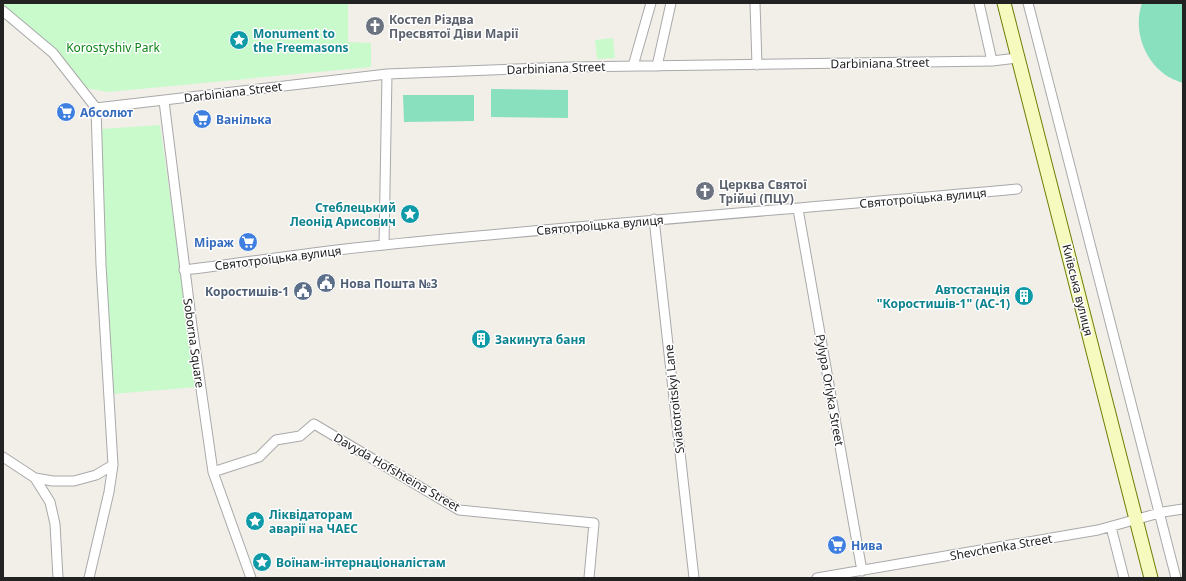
<svg xmlns="http://www.w3.org/2000/svg" width="1186" height="581" font-family="'Noto Sans',sans-serif">
<style>
.park{fill:#c8facc}
.pitch{fill:#88e0be}
.lines{fill:none;stroke-linecap:round;stroke-linejoin:round}
.street-casing{stroke:#a9a9a9;stroke-width:11}
.secondary-casing{stroke:#707d05;stroke-width:15}
.street{stroke:#fff;stroke-width:9}
.secondary{stroke:#f7fabf;stroke-width:13}
.labels{text-anchor:middle;dominant-baseline:central;stroke-width:3;stroke-linejoin:round;paint-order:stroke}
.worship-label{font-size:12px;font-weight:bold;fill:#5b616d;stroke:#fff;text-anchor:start}
.culture-label{font-size:12px;font-weight:bold;fill:#0d838f;stroke:#fff;text-anchor:start}
.park-label{font-size:12px;fill:#0c8416;stroke:#fff}
.street-label{font-size:12px;fill:#222;stroke:#fff}
.shop-label{font-size:12px;font-weight:bold;fill:#366cbe;stroke:#fff;text-anchor:start}
.service-label{font-size:12px;font-weight:bold;fill:#4e5e75;stroke:#fff;text-anchor:start}
</style>
<rect width="100%" height="100%" fill="#f2efe9"/>
<path class="park" d="M 3,3 L 348,3 L 348,42 L 371,43 L 371,67 L 108,92 L 80,87 L 53,53 L 3,11 Z
M 613,38 L 615,58 L 597,59 L 595,40 Z
M 160,125 L 197,387 L 112,394 L 100,129 Z"/>
<path class="pitch" d="M 1142,3 L 1183,3 L 1183,83 C 1149,74 1131,35 1142,3 Z
M 491,89 L 568,90 L 568,118 L 491,117 Z
M 403,95 L 474,95 L 474,121 L 404,122 Z"/>
<g class="lines">
<defs>
<path id="street" d="M 755,3 L 757,65
M 979,3 L 992,61
M 1028,3 L 1176,578
M 3,11 L 53,53 L 96,108
M 633,66 L 651,3
M 657,66 L 671,3
M 164,101 L 192,326 L 213,472 L 251,578
M 96,108 L 387,74 L 570,67 L 992,61 L 1017,58
M 798,209 L 862,571
M 654,219 L 694,578
M 384,245 L 387,74
M 184,270 C 251,262 318,251 384,245 C 595,224 806,208 1017,189
M 3,457 L 35,478 L 53,481 L 74,481 L 96,475 L 113,465
M 213,472 L 259,457 L 276,440 L 300,436 L 314,424 L 459,510 L 594,523 L 589,578
M 35,478 L 50,502 L 55,524 L 58,578
M 1111,527 L 1124,578
M 89,578 L 109,492 L 113,465 L 101,265 L 96,108
M 817,578 L 1098,530 L 1163,512 L 1183,509"/>
<path id="secondary" d="M 1004,3 L 1151,578"/>
</defs>
<use href="#street" class="street-casing"/>
<use href="#secondary" class="secondary-casing"/>
<use href="#street" class="street"/>
<use href="#secondary" class="secondary"/>
</g>
<defs>
<symbol id="church-disc" viewBox="-11 -11 22 22"><circle r="9.5" fill="#6b7280" stroke="#fff"/><path d="M-1.2-6h2.4v3.5h3.3v2.4h-3.3V6h-2.4V-.1h-3.3v-2.4h3.3Z" fill="#fff"/></symbol>
<symbol id="sight-disc" viewBox="-11 -11 22 22"><circle r="9.5" fill="#0f9aa8" stroke="#fff"/><path d="M0-6L1.8-2.2L6-1.7L2.9 1.2L3.7 5.4L0 3.3L-3.7 5.4L-2.9 1.2L-6-1.7L-1.8-2.2Z" fill="#fff"/></symbol>
<symbol id="supermarket-disc" viewBox="-11 -11 22 22"><circle r="9.5" fill="#3f7fe0" stroke="#fff"/><path d="M-6-5.5h2.5l.6 2H6L4.5 2H-2.5L-4.4-4H-6ZM-1.5 3.2a1.3 1.3 0 1 0 .1 0ZM3 3.2a1.3 1.3 0 1 0 .1 0Z" fill="#fff"/></symbol>
<symbol id="civic-disc" viewBox="-11 -11 22 22"><circle r="9.5" fill="#5c6f8a" stroke="#fff"/><path d="M-.6-6.5H3V-4.5H.6V-3L4-1V1h2V6H-6V1h2V-1L-.6-3ZM-1.2 2.5V6h2.4V2.5Z" fill="#fff"/></symbol>
<symbol id="building-disc" viewBox="-11 -11 22 22"><circle r="9.5" fill="#0f9aa8" stroke="#fff"/><path d="M-4-6H4V6H1V3H-1V6H-4ZM-2.5-4.3h1.7v1.8h-1.7ZM.8-4.3h1.7v1.8H.8ZM-2.5-1h1.7V.8h-1.7ZM.8-1h1.7V.8H.8Z" fill="#fff"/></symbol>
</defs>
<g fill-rule="evenodd">
<use href="#church-disc" x="364" y="15" width="22" height="22"/>
<use href="#sight-disc" x="228" y="29" width="22" height="22"/>
<use href="#supermarket-disc" x="55" y="101" width="22" height="22"/>
<use href="#supermarket-disc" x="191" y="108" width="22" height="22"/>
<use href="#church-disc" x="694" y="180" width="22" height="22"/>
<use href="#sight-disc" x="399" y="203" width="22" height="22"/>
<use href="#supermarket-disc" x="237" y="231" width="22" height="22"/>
<use href="#civic-disc" x="315" y="272" width="22" height="22"/>
<use href="#civic-disc" x="292" y="280" width="22" height="22"/>
<use href="#building-disc" x="1013" y="285" width="22" height="22"/>
<use href="#building-disc" x="470" y="328" width="22" height="22"/>
<use href="#sight-disc" x="244" y="510" width="22" height="22"/>
<use href="#supermarket-disc" x="826" y="534" width="22" height="22"/>
<use href="#sight-disc" x="251" y="551" width="22" height="22"/>
</g>
<g class="labels">
<g class="worship-label">
<text x="389" y="19">Костел Різдва<tspan x="389" dy="14">Пресвятої Діви Марії</tspan></text>
<text x="719" y="184">Церква Святої<tspan x="719" dy="14">Трійці (ПЦУ)</tspan></text>
</g>
<g class="culture-label">
<text x="253" y="33">Monument to<tspan x="253" dy="14">the Freemasons</tspan></text>
<text x="396" y="207" text-anchor="end">Стеблецький<tspan x="396" dy="14">Леонід Арисович</tspan></text>
<text x="1010" y="289" text-anchor="end">Автостанція<tspan x="1010" dy="14">"Коростишів-1" (АС-1)</tspan></text>
<text x="495" y="339">Закинута баня</text>
<text x="269" y="514">Ліквідаторам<tspan x="269" dy="14">аварії на ЧАЕС</tspan></text>
<text x="276" y="562">Воїнам-інтернаціоналістам</text>
</g>
<g class="park-label">
<text x="113" y="47">Korostyshiv Park</text>
</g>
<g class="street-label">
<text transform="translate(880 63) rotate(-1)">Darbiniana Street</text>
<text transform="translate(556 68) rotate(-2)">Darbiniana Street</text>
<text transform="translate(233 92) rotate(-7)">Darbiniana Street</text>
<text transform="translate(923 198) rotate(-5)">Святотроїцька вулиця</text>
<text transform="translate(600 225) rotate(-5)">Святотроїцька вулиця</text>
<text transform="translate(278 258) rotate(-7)">Святотроїцька вулиця</text>
<text transform="translate(1078 290) rotate(76)">Київська вулиця</text>
<text transform="translate(194 343) rotate(82)">Soborna Square</text>
<text transform="translate(830 390) rotate(80)">Pylypa Orlyka Street</text>
<text transform="translate(674 399) rotate(-96)">Sviatotroitskyi Lane</text>
<text transform="translate(397 472) rotate(30)">Davyda Hofshteina Street</text>
<text transform="translate(1001 547) rotate(-10)">Shevchenka Street</text>
</g>
<g class="shop-label">
<text x="80" y="112">Абсолют</text>
<text x="216" y="119">Ванілька</text>
<text x="234" y="242" text-anchor="end">Міраж</text>
<text x="851" y="545">Нива</text>
</g>
<g class="service-label">
<text x="340" y="283">Нова Пошта №3</text>
<text x="289" y="291" text-anchor="end">Коростишів-1</text>
</g>
</g>
<rect width="1186" height="581" fill="none" stroke="#222222" stroke-width="8"/>
</svg>
